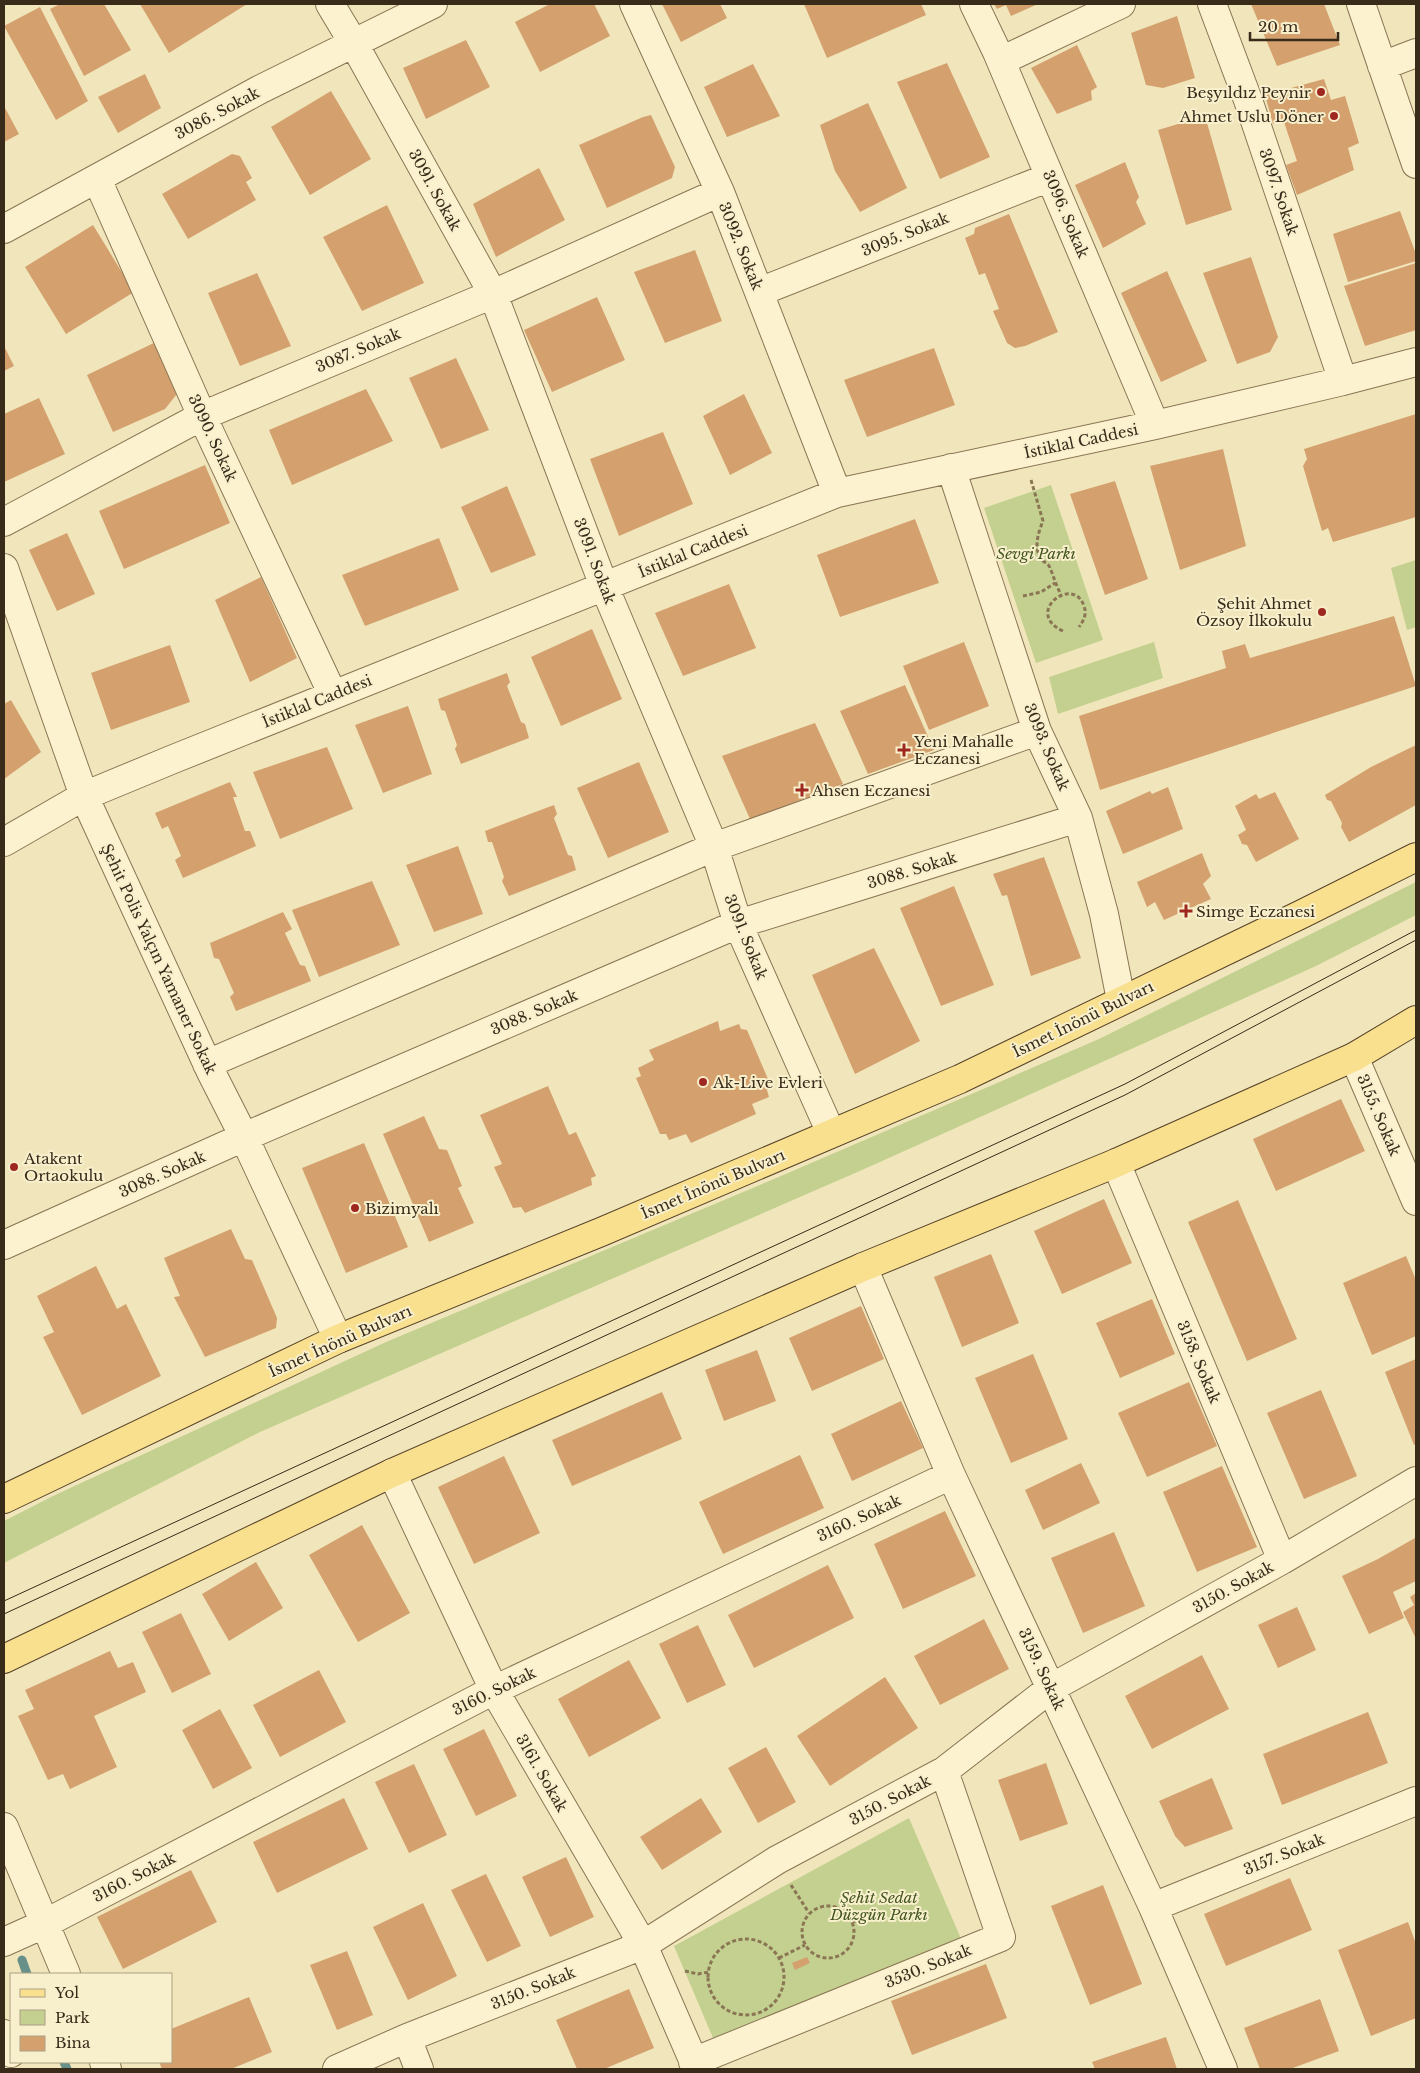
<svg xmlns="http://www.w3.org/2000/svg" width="1420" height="2073" font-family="'Libre Baskerville',serif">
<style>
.green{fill:#c3d08f}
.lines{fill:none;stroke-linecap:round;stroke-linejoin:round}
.stream{stroke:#679089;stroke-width:9}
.building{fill:#d3a06e}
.minor-casing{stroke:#8a7554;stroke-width:30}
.major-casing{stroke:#574229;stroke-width:30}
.path{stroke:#8a7554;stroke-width:3;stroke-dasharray:4 2.5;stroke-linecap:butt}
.minor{stroke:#fcf2cf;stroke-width:28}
.major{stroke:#f9e08f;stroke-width:28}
.tram{stroke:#382b1a;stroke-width:1}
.poi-dot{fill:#9e281f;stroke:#f8efcc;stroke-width:2}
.labels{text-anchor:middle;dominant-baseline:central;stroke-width:4;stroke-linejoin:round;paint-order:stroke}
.poi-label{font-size:15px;fill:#382b1a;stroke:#f8efcc;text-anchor:start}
.street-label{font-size:15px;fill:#382b1a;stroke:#f8efcc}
.park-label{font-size:15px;font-style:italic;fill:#44561f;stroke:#f8efcc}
</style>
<rect width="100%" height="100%" fill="#f1e6bb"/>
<path class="green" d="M 1051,485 L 1103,640 L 1036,663 L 984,508 Z
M 1416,560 L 1416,627 L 1407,630 L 1391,568 Z
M 1154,642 L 1163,678 L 1058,714 L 1049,677 Z
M 1416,882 L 1416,915 L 1316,966 L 862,1170 L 260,1432 L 4,1563 L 4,1521 L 53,1496 L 386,1342 L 767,1182 L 1099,1039 Z
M 909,1818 L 962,1941 L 713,2038 L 674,1946 Z"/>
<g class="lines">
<path class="stream" d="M 22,1960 L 27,1974
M 64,2062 L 67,2069"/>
</g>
<path class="building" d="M 60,4 L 104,4 L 131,50 L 84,76 L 50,9 Z
M 140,4 L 247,4 L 169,53 Z
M 550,4 L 594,4 L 610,36 L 540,72 L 515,22 Z
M 662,4 L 720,4 L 727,18 L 681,42 Z
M 804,4 L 921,4 L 926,15 L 827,58 Z
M 994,4 L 1038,4 L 1011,16 L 1006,5 L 997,9 Z
M 1251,4 L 1324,4 L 1340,45 L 1277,66 Z
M 40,7 L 88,101 L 56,120 L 4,26 Z
M 1177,16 L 1195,78 L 1163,88 L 1146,85 L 1131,33 Z
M 466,40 L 490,87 L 426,119 L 403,68 Z
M 1077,45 L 1097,87 L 1091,91 L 1092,100 L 1057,114 L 1031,68 Z
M 947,63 L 990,157 L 940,179 L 897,82 Z
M 753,64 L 780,116 L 727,137 L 704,87 Z
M 145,74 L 161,108 L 118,133 L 98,97 Z
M 1324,79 L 1331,100 L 1345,96 L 1359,143 L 1348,148 L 1354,170 L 1297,195 L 1286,165 L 1297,161 L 1284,122 L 1273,124 L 1265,95 Z
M 331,91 L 371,159 L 310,195 L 271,127 Z
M 868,103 L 907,188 L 860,212 L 835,171 L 820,125 Z
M 4,106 L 19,134 L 4,142 Z
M 651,115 L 675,167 L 672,178 L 607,208 L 579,145 L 643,117 Z
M 1205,116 L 1232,210 L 1186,225 L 1158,130 Z
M 232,154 L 240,156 L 252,178 L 246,182 L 256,200 L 188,239 L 162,194 Z
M 1125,162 L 1139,197 L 1136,202 L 1146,224 L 1103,248 L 1075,185 Z
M 539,168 L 565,220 L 496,257 L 473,204 Z
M 387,205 L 424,283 L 362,311 L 323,237 Z
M 1400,211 L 1416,254 L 1416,261 L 1348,282 L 1333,234 Z
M 1009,214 L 1058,332 L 1025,346 L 1015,348 L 1007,343 L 993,311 L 999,309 L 985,273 L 979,275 L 965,238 L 974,234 L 975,228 Z
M 93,225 L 134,292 L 66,334 L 25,267 Z
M 695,250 L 722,321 L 665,343 L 634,272 Z
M 1251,257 L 1278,337 L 1270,352 L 1237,364 L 1203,273 Z
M 1416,263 L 1416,330 L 1365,346 L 1344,286 Z
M 1167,271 L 1207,361 L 1161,382 L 1121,293 Z
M 257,273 L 291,346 L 240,366 L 208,293 Z
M 597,297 L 625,360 L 552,392 L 524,330 Z
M 158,341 L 180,390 L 165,409 L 113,432 L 87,375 Z
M 4,346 L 14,366 L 4,371 Z
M 934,348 L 955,405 L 867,437 L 844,380 Z
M 456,358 L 489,430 L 441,449 L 409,378 Z
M 366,389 L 393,441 L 292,485 L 269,430 Z
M 744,394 L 772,453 L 730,475 L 703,416 Z
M 39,398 L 65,454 L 4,482 L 4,414 Z
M 1416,414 L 1416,517 L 1333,542 L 1328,528 L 1322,531 L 1303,466 L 1307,459 L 1304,449 Z
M 663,432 L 693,504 L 619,536 L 590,459 Z
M 1223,449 L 1246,546 L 1180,570 L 1150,466 Z
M 205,465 L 230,523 L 124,569 L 99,511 Z
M 1115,481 L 1148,579 L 1105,595 L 1070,494 Z
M 507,486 L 536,555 L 491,573 L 461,507 Z
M 915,519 L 939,583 L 840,617 L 817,555 Z
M 67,533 L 95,594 L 57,611 L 29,550 Z
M 439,538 L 459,590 L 365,626 L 342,575 Z
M 261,577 L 297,658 L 250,682 L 215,600 Z
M 729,584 L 756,648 L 683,676 L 655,613 Z
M 1394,616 L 1416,686 L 1100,790 L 1079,716 L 1226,668 L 1222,651 L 1245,644 L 1250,658 Z
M 592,629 L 622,699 L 561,726 L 531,657 Z
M 964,642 L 989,706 L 929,730 L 903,666 Z
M 170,645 L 190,702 L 111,730 L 91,673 Z
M 507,673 L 510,682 L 507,686 L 521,722 L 525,724 L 529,738 L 461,764 L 455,749 L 457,745 L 445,711 L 441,710 L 438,699 Z
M 905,685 L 934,750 L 868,774 L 840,711 Z
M 11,700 L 41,752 L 4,779 L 4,704 Z
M 408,706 L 432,774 L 383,793 L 355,725 Z
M 815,723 L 843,784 L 750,819 L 722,756 Z
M 1416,745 L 1416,805 L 1349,842 L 1341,827 L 1342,823 L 1331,801 L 1327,800 L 1325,795 L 1371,767 Z
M 327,747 L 353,809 L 280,839 L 253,772 Z
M 639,762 L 669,832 L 608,858 L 577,788 Z
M 230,782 L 237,797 L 233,797 L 245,831 L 250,831 L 256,846 L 183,878 L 175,860 L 181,856 L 168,826 L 162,829 L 155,813 Z
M 1168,787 L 1183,829 L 1123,854 L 1106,811 L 1150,791 L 1152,794 Z
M 1275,792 L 1299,839 L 1256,862 L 1247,845 L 1242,844 L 1238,835 L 1246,830 L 1235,806 L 1256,794 L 1259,799 Z
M 554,805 L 557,814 L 554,818 L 568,855 L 572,856 L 576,870 L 509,896 L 502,881 L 504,877 L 492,842 L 488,842 L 485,831 Z
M 458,846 L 483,914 L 434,932 L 406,865 Z
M 1202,853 L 1211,876 L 1203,884 L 1211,899 L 1164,920 L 1155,902 L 1147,907 L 1137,882 Z
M 1044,857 L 1081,958 L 1031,976 L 1007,895 L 1002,896 L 993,874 Z
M 372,881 L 400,945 L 319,977 L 292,910 Z
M 954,886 L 994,985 L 941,1006 L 900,908 Z
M 283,912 L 292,929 L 285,933 L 300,965 L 305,966 L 311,981 L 236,1011 L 230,997 L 234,993 L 219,959 L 214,958 L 210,943 Z
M 874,948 L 920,1041 L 855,1074 L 812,975 Z
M 718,1021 L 720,1031 L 739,1024 L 741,1029 L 747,1030 L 771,1086 L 767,1090 L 769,1097 L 752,1104 L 756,1114 L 691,1143 L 686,1134 L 669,1140 L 666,1134 L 660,1134 L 636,1078 L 641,1076 L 638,1068 L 654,1060 L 649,1050 Z
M 548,1086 L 569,1135 L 576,1132 L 596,1176 L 591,1178 L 592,1185 L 525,1213 L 521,1207 L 513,1208 L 494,1167 L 502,1164 L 480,1115 Z
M 1341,1099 L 1365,1151 L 1276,1191 L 1253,1139 Z
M 424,1116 L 439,1149 L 447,1150 L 462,1186 L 458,1188 L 474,1223 L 429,1242 L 383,1134 Z
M 364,1143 L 408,1247 L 346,1273 L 302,1168 Z
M 1104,1199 L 1132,1263 L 1062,1294 L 1034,1231 Z
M 1238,1200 L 1297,1339 L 1247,1361 L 1188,1222 Z
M 231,1229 L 245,1259 L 252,1260 L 277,1318 L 276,1328 L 205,1357 L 174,1297 L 180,1296 L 164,1258 Z
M 991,1254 L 1019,1323 L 962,1347 L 934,1277 Z
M 1406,1256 L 1416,1280 L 1416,1336 L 1372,1355 L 1343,1283 Z
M 96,1266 L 117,1309 L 126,1304 L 161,1376 L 82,1415 L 43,1337 L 54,1332 L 37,1296 Z
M 1152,1299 L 1175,1354 L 1120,1378 L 1096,1323 Z
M 861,1306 L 884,1359 L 812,1391 L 789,1338 Z
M 757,1350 L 776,1401 L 724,1421 L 705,1370 Z
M 1033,1354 L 1068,1439 L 1011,1463 L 975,1378 Z
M 1416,1359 L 1416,1444 L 1414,1445 L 1385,1372 Z
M 1189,1382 L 1217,1446 L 1147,1477 L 1118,1413 Z
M 1321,1390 L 1357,1476 L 1304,1499 L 1267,1413 Z
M 662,1392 L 682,1439 L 572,1486 L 552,1440 Z
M 901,1401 L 923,1448 L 852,1481 L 831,1434 Z
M 800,1455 L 824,1508 L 723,1554 L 699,1502 Z
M 504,1456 L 540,1533 L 474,1564 L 438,1487 Z
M 1081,1463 L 1100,1503 L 1043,1530 L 1025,1490 Z
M 1222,1466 L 1257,1547 L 1197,1572 L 1163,1492 Z
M 945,1511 L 976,1576 L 903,1609 L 874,1544 Z
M 362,1525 L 410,1613 L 358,1642 L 309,1555 Z
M 1114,1532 L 1145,1606 L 1083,1633 L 1051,1558 Z
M 1415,1538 L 1416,1581 L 1393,1592 L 1404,1618 L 1369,1634 L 1342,1576 L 1378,1559 Z
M 256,1562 L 283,1608 L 229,1641 L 202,1594 Z
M 828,1565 L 854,1618 L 754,1668 L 728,1615 Z
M 1416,1593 L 1416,1639 L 1403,1612 L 1414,1605 L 1410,1597 Z
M 1297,1607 L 1316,1650 L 1278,1668 L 1258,1625 Z
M 181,1613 L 211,1674 L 172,1693 L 142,1632 Z
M 984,1619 L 1009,1669 L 940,1705 L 914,1656 Z
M 698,1625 L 726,1685 L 687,1703 L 659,1644 Z
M 110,1651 L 118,1668 L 133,1662 L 146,1692 L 94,1716 L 117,1767 L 70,1789 L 63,1774 L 48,1780 L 18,1716 L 34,1709 L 25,1690 Z
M 1202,1655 L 1229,1709 L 1152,1749 L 1125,1696 Z
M 629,1660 L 661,1718 L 589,1757 L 558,1699 Z
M 319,1670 L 346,1722 L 280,1757 L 253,1705 Z
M 885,1677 L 918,1728 L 830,1786 L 797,1736 Z
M 220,1709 L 252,1768 L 213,1789 L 182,1730 Z
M 1368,1712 L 1388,1763 L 1282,1805 L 1263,1754 Z
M 484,1729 L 517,1796 L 476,1816 L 443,1749 Z
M 766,1747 L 796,1802 L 758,1823 L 728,1768 Z
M 1046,1763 L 1068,1824 L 1020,1841 L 998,1780 Z
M 414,1764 L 447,1835 L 409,1853 L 375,1782 Z
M 1212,1778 L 1233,1829 L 1185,1847 L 1175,1836 L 1159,1801 Z
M 344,1798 L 368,1849 L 277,1893 L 253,1842 Z
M 701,1798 L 722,1832 L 662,1870 L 640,1837 Z
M 566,1857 L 594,1917 L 550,1937 L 522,1877 Z
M 191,1870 L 217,1922 L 123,1969 L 97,1917 Z
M 486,1874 L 521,1946 L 487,1962 L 451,1890 Z
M 1290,1878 L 1312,1930 L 1226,1966 L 1204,1914 Z
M 1103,1885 L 1142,1984 L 1090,2005 L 1051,1906 Z
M 423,1903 L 457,1976 L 408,2000 L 373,1927 Z
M 1408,1922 L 1416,1944 L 1416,2018 L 1371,2036 L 1338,1950 Z
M 347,1951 L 373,2015 L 337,2030 L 310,1965 Z
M 807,1957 L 810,1963 L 795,1970 L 792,1963 Z
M 986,1964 L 1007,2018 L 912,2055 L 891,2001 Z
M 629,1989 L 654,2048 L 604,2069 L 577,2069 L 556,2020 Z
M 249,1997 L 272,2052 L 231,2069 L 162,2069 L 159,2062 L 171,2062 L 171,2029 Z
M 1320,1999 L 1339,2051 L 1290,2069 L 1260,2069 L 1244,2028 Z
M 1166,2037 L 1177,2069 L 1095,2069 L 1092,2062 Z"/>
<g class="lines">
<defs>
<path id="minor" d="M 330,4 L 354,44 L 493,294 L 604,586 L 714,847 L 738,924 L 831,1133
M 634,4 L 720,192 L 837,493
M 974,4 L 997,52 L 1155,425
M 1212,4 L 1248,100 L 1343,381
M 1361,4 L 1416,164
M 1001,61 L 1121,4
M 1382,66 L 1416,53
M 97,179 L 202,416 L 333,695
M 4,229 L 259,90 L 433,4
M 759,292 L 1050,177
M 951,468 L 1037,731 L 1078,818 L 1104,914 L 1121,1000
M 4,522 L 202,416 L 493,294 L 720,192
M 4,568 L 84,796 L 211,1072 L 244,1137 L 338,1339
M 4,842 L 84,796 L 171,760 L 837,493 L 1155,425 L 1343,381 L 1416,362
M 1354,1057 L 1416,1201
M 207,1064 L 714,847 L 1037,731
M 1116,1163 L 1282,1560
M 4,1245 L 244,1137 L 738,924 L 1078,818
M 863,1267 L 951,1475 L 1153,1907 L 1223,2069
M 392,1473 L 494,1690 L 643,1945 L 697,2069
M 4,1827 L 66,1974
M 1153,1907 L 1416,1801
M 4,1942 L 44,1924 L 494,1690 L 951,1475
M 4,2034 L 11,2053
M 407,2038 L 419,2069
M 104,2062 L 107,2069
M 693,2062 L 1001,1937 L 944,1771
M 337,2069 L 407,2038 L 643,1945 L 777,1860 L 944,1771 L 1051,1688 L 1282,1560 L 1416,1481"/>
<path id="major" d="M 4,1499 L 338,1339 L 601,1232 L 960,1079 L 1302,914 L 1416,857
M 4,1659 L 392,1473 L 863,1267 L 1116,1163 L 1354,1057 L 1416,1020"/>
</defs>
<use href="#minor" class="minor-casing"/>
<use href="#major" class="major-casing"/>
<path class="path" d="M 1031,480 L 1043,521 C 1038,533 1033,549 1042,560 C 1045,563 1049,564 1050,568 C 1054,577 1056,586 1061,594
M 1023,596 L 1041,592 L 1055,583
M 1063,631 C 1023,613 1073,574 1084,606 C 1087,614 1084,620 1079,627
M 791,1885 L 809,1913
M802 1932a26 26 0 1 1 52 0a26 26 0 1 1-52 0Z
M 853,1922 L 862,1918
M708 1977a38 38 0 1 1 76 0a38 38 0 1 1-76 0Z
M 779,1958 L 805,1945
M 685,1971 L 698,1974 L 709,1972"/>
<use href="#minor" class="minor"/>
<use href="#major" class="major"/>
<path class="tram" d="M 4,1601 L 1125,1084 L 1416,930
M 4,1614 L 1125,1095 L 1416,940"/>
</g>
<g class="poi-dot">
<circle cx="1321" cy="92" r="5"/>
<circle cx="1334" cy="116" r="5"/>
<circle cx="1322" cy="612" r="5"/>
<path d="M901.5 742.5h5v5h5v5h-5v5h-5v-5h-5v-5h5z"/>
<path d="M799.5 782.5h5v5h5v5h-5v5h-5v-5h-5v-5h5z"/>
<path d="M1183.5 903.5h5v5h5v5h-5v5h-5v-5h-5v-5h5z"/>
<circle cx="703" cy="1082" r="5"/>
<circle cx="14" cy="1167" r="5"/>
<circle cx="355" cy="1208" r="5"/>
</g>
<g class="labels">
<g class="poi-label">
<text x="1311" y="92" text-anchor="end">Beşyıldız Peynir</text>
<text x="1324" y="116" text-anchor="end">Ahmet Uslu Döner</text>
<text x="1312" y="603" text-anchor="end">Şehit Ahmet<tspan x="1312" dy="17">Özsoy İlkokulu</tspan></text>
<text x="914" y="741">Yeni Mahalle<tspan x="914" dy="17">Eczanesi</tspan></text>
<text x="812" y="790">Ahsen Eczanesi</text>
<text x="1196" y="911">Simge Eczanesi</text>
<text x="713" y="1082">Ak-Live Evleri</text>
<text x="24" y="1158">Atakent<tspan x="24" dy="17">Ortaokulu</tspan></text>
<text x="365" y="1208">Bizimyalı</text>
</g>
<g class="street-label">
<text transform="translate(217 113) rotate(-28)">3086. Sokak</text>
<text transform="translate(435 190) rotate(61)">3091. Sokak</text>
<text transform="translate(1279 192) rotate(71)">3097. Sokak</text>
<text transform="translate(1066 214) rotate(67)">3096. Sokak</text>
<text transform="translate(905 234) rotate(-22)">3095. Sokak</text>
<text transform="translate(741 246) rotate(68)">3092. Sokak</text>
<text transform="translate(358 350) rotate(-23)">3087. Sokak</text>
<text transform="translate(213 438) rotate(65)">3090. Sokak</text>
<text transform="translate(1081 441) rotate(-12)">İstiklal Caddesi</text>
<text transform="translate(693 551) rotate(-22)">İstiklal Caddesi</text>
<text transform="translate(595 561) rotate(69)">3091. Sokak</text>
<text transform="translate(317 701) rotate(-22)">İstiklal Caddesi</text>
<text transform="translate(1047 747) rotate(67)">3093. Sokak</text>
<text transform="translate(912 870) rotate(-17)">3088. Sokak</text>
<text transform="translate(746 937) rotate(68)">3091. Sokak</text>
<text transform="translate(159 959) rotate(65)">Şehit Polis Yalçın Yamaner Sokak</text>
<text transform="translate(534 1012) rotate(-23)">3088. Sokak</text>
<text transform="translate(1083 1019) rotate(-26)">İsmet İnönü Bulvarı</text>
<text transform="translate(1379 1115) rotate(67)">3155. Sokak</text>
<text transform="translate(162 1174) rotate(-24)">3088. Sokak</text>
<text transform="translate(713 1184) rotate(-23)">İsmet İnönü Bulvarı</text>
<text transform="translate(340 1341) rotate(-24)">İsmet İnönü Bulvarı</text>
<text transform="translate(1199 1362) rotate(67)">3158. Sokak</text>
<text transform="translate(859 1518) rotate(-25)">3160. Sokak</text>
<text transform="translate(1233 1587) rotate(-29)">3150. Sokak</text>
<text transform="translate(1042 1669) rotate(65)">3159. Sokak</text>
<text transform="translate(494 1691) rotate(-26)">3160. Sokak</text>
<text transform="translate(542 1773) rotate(60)">3161. Sokak</text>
<text transform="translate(890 1800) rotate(-28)">3150. Sokak</text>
<text transform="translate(1284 1854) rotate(-22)">3157. Sokak</text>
<text transform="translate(134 1877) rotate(-27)">3160. Sokak</text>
<text transform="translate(928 1966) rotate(-22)">3530. Sokak</text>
<text transform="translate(533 1988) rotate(-22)">3150. Sokak</text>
</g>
<g class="park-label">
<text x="1036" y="553">Sevgi Parkı</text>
<text x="879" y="1897">Şehit Sedat<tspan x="879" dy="17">Düzgün Parkı</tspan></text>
</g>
</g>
<rect width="1420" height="2073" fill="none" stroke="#382b1a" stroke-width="10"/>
<rect x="10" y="1973" width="162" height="90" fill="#f8efcc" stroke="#aba185"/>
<rect x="20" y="1989" width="25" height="8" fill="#f9e08f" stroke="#aba185"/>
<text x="55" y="1998" font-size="15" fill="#382b1a">Yol</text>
<rect x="20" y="2010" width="25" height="15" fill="#c3d08f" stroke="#aba185"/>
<text x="55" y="2023" font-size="15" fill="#382b1a">Park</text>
<rect x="20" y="2036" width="25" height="15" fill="#d3a06e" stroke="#aba185"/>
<text x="55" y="2048" font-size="15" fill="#382b1a">Bina</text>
<path d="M1250 32v8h88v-8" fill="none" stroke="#382b1a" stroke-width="2.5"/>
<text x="1258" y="32" font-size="15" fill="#382b1a" stroke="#f8efcc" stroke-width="4" paint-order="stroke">20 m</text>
</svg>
